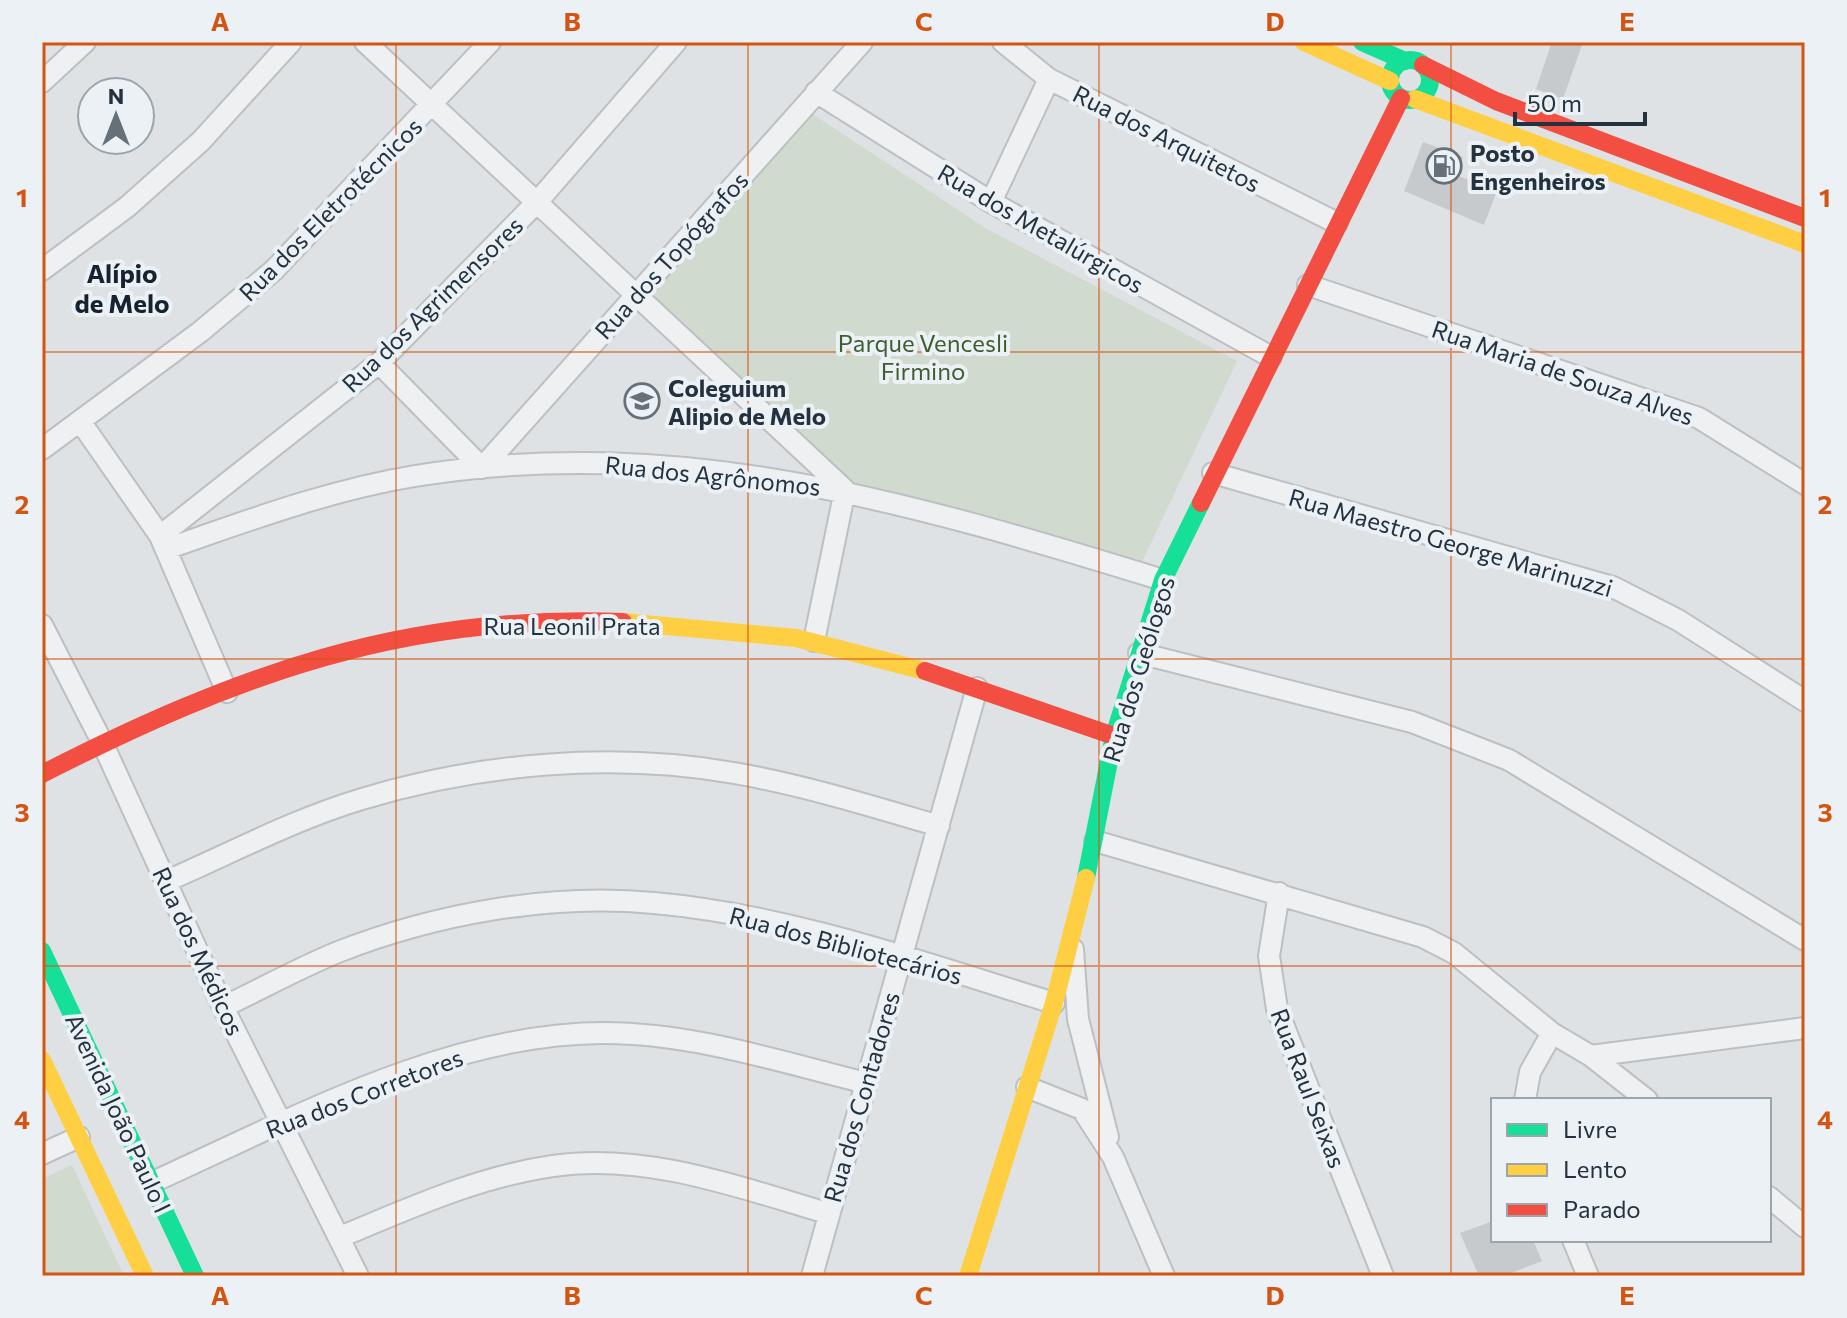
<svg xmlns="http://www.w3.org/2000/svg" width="1847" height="1318" font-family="Commissioner,sans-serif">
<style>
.green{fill:#d0dace}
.building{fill:#c6cacd}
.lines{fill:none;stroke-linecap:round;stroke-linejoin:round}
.street-casing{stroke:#bcc0c3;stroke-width:24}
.street{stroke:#eef0f1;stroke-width:20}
.fast{stroke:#16e098;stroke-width:18}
.slow{stroke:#ffcf43;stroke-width:18}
.jam{stroke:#f24e42;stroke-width:18}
.grid{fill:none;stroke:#d45511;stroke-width:2;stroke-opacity:0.55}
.labels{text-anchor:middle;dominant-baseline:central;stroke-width:8;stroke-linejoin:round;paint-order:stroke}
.street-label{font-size:24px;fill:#24323f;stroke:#ebf1f5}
.poi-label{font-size:24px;font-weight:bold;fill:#24323f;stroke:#ebf1f5;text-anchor:start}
.park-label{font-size:24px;fill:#3e5d30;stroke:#ebf1f5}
.neighbourhood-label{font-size:26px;font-weight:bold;fill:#162230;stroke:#ebf1f5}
.neatline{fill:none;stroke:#d45511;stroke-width:3}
.grid-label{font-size:26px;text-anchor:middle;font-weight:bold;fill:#d45511}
</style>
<rect width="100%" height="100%" fill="#dee2e5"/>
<path class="green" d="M 811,113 L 987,229 L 1237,361 L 1141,564 L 851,484 L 648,293 Z
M 72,1165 L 124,1276 L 42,1276 L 42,1179 Z"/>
<path class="building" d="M 1552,42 L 1583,42 L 1563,99 L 1536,89 Z
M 1423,142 L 1463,157 L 1456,175 L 1482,185 L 1487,174 L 1501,180 L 1484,225 L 1404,191 Z
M 1493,1221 L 1493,1240 L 1533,1240 L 1542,1261 L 1504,1276 L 1479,1276 L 1460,1233 Z"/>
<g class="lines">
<defs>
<path id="street" d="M 365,42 L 845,490
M 1003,42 L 1049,79 L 1337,223
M 42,82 L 85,42
M 816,92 L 991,202 L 1271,357
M 991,202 L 1049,79
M 42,270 L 127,207 L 201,141 L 291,42
M 1308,285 L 1699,418 L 1805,484
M 379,363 L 482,468
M 80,421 L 160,536 L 227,692
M 42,449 L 200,332 L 274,270 L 490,42
M 482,468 L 862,42
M 1213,473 L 1613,587 L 1678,620 L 1805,701
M 160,536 L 379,363 L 538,201 L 676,42
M 166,549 C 247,521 329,490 415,476 C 681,433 912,503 1163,580
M 42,625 L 102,742 L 223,1007 L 358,1276
M 814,641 L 845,490
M 1139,653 L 1412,722 L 1509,760 L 1805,940
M 1095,841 L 1423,937 L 1454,953 L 1552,1033 L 1591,1056 L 1647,1100
M 167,881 C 231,853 295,819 362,799 C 480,763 613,752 734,773 C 803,785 871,806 939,826
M 1279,893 L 1269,956 L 1277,1009 L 1383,1276
M 1073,949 L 1078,1019 L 1108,1137
M 223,1007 C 261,989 299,968 338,952 C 435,914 550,893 654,903 C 790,915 924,963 1054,1003
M 1591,1056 L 1805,1028
M 1027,1087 L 1082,1109 L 1113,1157 L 1164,1276
M 1525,1100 L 1530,1072 L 1552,1033
M 42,1154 L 79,1137
M 153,1182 C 292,1119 449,1033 604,1033 C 693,1033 781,1062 866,1083
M 1769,1197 L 1805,1227
M 340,1237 C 410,1208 477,1177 553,1166 C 645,1152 741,1188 827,1213
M 1573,1240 L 1588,1276
M 812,1276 L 977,688"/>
</defs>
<use href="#street" class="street-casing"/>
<use href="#street" class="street"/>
<path class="fast" d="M 1362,42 L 1405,61
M1390 80a20 20 0 1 1 40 0a20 20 0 1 1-40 0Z
M 1086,878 L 1114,736 L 1163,580 L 1201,503
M 42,951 L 195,1276"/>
<path class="slow" d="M 1304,42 L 1390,81
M 1415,99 L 1805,244
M 623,622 L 796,638 L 925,671
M 42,1060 L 145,1276
M 968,1276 L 1054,1003 L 1086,878"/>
<path class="jam" d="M 1423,65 L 1496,101 L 1805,218
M 1201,503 L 1401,98
M 925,671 L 1114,736
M 42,774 C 234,676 404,613 623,622"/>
</g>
<path class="grid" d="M 396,42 L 396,1276M 748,42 L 748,1276M 1099,42 L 1099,1276M 1451,42 L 1451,1276M 42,352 L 1805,352M 42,659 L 1805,659M 42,966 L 1805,966"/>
<defs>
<symbol id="fuel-ring" viewBox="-11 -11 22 22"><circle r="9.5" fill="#ebf1f5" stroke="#657079" stroke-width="1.5"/><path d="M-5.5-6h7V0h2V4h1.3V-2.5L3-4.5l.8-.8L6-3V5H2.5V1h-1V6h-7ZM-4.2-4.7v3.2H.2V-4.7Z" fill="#657079"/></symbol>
<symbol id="school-ring" viewBox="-11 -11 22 22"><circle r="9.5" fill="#ebf1f5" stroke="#657079" stroke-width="1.5"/><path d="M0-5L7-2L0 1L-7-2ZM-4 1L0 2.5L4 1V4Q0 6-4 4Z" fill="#657079"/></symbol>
</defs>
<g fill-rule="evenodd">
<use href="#fuel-ring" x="1424" y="146" width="40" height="40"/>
<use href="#school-ring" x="622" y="381" width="40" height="40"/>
</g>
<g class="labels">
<g class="street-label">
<text transform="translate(1167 138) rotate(27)">Rua dos Arquitetos</text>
<text transform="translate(330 209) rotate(-45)">Rua dos Eletrotécnicos</text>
<text transform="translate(1041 228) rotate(30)">Rua dos Metalúrgicos</text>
<text transform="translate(671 255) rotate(-48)">Rua dos Topógrafos</text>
<text transform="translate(432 304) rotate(-44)">Rua dos Agrimensores</text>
<text transform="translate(1563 372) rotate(19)">Rua Maria de Souza Alves</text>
<text transform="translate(713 475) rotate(6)">Rua dos Agrônomos</text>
<text transform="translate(1451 542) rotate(16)">Rua Maestro George Marinuzzi</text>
<text x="572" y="625">Rua Leonil Prata</text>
<text transform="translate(1138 669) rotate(-73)">Rua dos Geólogos</text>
<text transform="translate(846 945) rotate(15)">Rua dos Bibliotecários</text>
<text transform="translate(199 951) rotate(65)">Rua dos Médicos</text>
<text transform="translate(1309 1088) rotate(69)">Rua Raul Seixas</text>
<text transform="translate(364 1093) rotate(-21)">Rua dos Corretores</text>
<text transform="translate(861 1097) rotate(-74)">Rua dos Contadores</text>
<text transform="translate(119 1113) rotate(65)">Avenida João Paulo I</text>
</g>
<g class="poi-label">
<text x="1470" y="152">Posto<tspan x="1470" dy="28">Engenheiros</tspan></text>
<text x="668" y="387">Coleguium<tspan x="668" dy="28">Alipio de Melo</tspan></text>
</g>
<g class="park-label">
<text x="923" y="342">Parque Vencesli<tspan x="923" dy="28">Firmino</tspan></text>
</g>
<g class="neighbourhood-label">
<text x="122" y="272">Alípio<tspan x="122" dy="30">de Melo</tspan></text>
</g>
</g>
<rect width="1847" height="1318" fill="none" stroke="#ebf1f5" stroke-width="88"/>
<rect x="1491" y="1098" width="280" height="144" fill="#ebf1f5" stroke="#9ba5ac" stroke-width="2"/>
<rect x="1507" y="1124" width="40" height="12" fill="#16e098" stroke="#9ba5ac" stroke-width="2"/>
<text x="1563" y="1138" font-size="24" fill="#24323f">Livre</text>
<rect x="1507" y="1164" width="40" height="12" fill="#ffcf43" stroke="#9ba5ac" stroke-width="2"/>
<text x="1563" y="1178" font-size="24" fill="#24323f">Lento</text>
<rect x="1507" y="1204" width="40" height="12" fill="#f24e42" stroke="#9ba5ac" stroke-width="2"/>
<text x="1563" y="1218" font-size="24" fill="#24323f">Parado</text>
<g transform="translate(116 116)"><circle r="38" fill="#ebf1f5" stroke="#9ba5ac" stroke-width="2"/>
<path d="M0-6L14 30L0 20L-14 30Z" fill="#657079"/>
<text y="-12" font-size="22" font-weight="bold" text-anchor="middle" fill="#24323f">N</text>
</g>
<path d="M1515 112v12h130v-12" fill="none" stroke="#24323f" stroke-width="4"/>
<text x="1527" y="112" font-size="24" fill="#24323f" stroke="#ebf1f5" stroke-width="6" paint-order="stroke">50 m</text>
<rect x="44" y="44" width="1759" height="1230" class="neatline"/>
<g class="grid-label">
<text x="220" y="31">A</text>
<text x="572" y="31">B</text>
<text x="924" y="31">C</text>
<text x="1275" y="31">D</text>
<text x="1627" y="31">E</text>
<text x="22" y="207">1</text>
<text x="1825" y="207">1</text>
<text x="22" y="514">2</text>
<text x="1825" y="514">2</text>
<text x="22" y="822">3</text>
<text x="1825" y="822">3</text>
<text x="22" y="1129">4</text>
<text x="1825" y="1129">4</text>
<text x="220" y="1305">A</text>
<text x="572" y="1305">B</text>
<text x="924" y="1305">C</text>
<text x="1275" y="1305">D</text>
<text x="1627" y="1305">E</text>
</g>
</svg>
